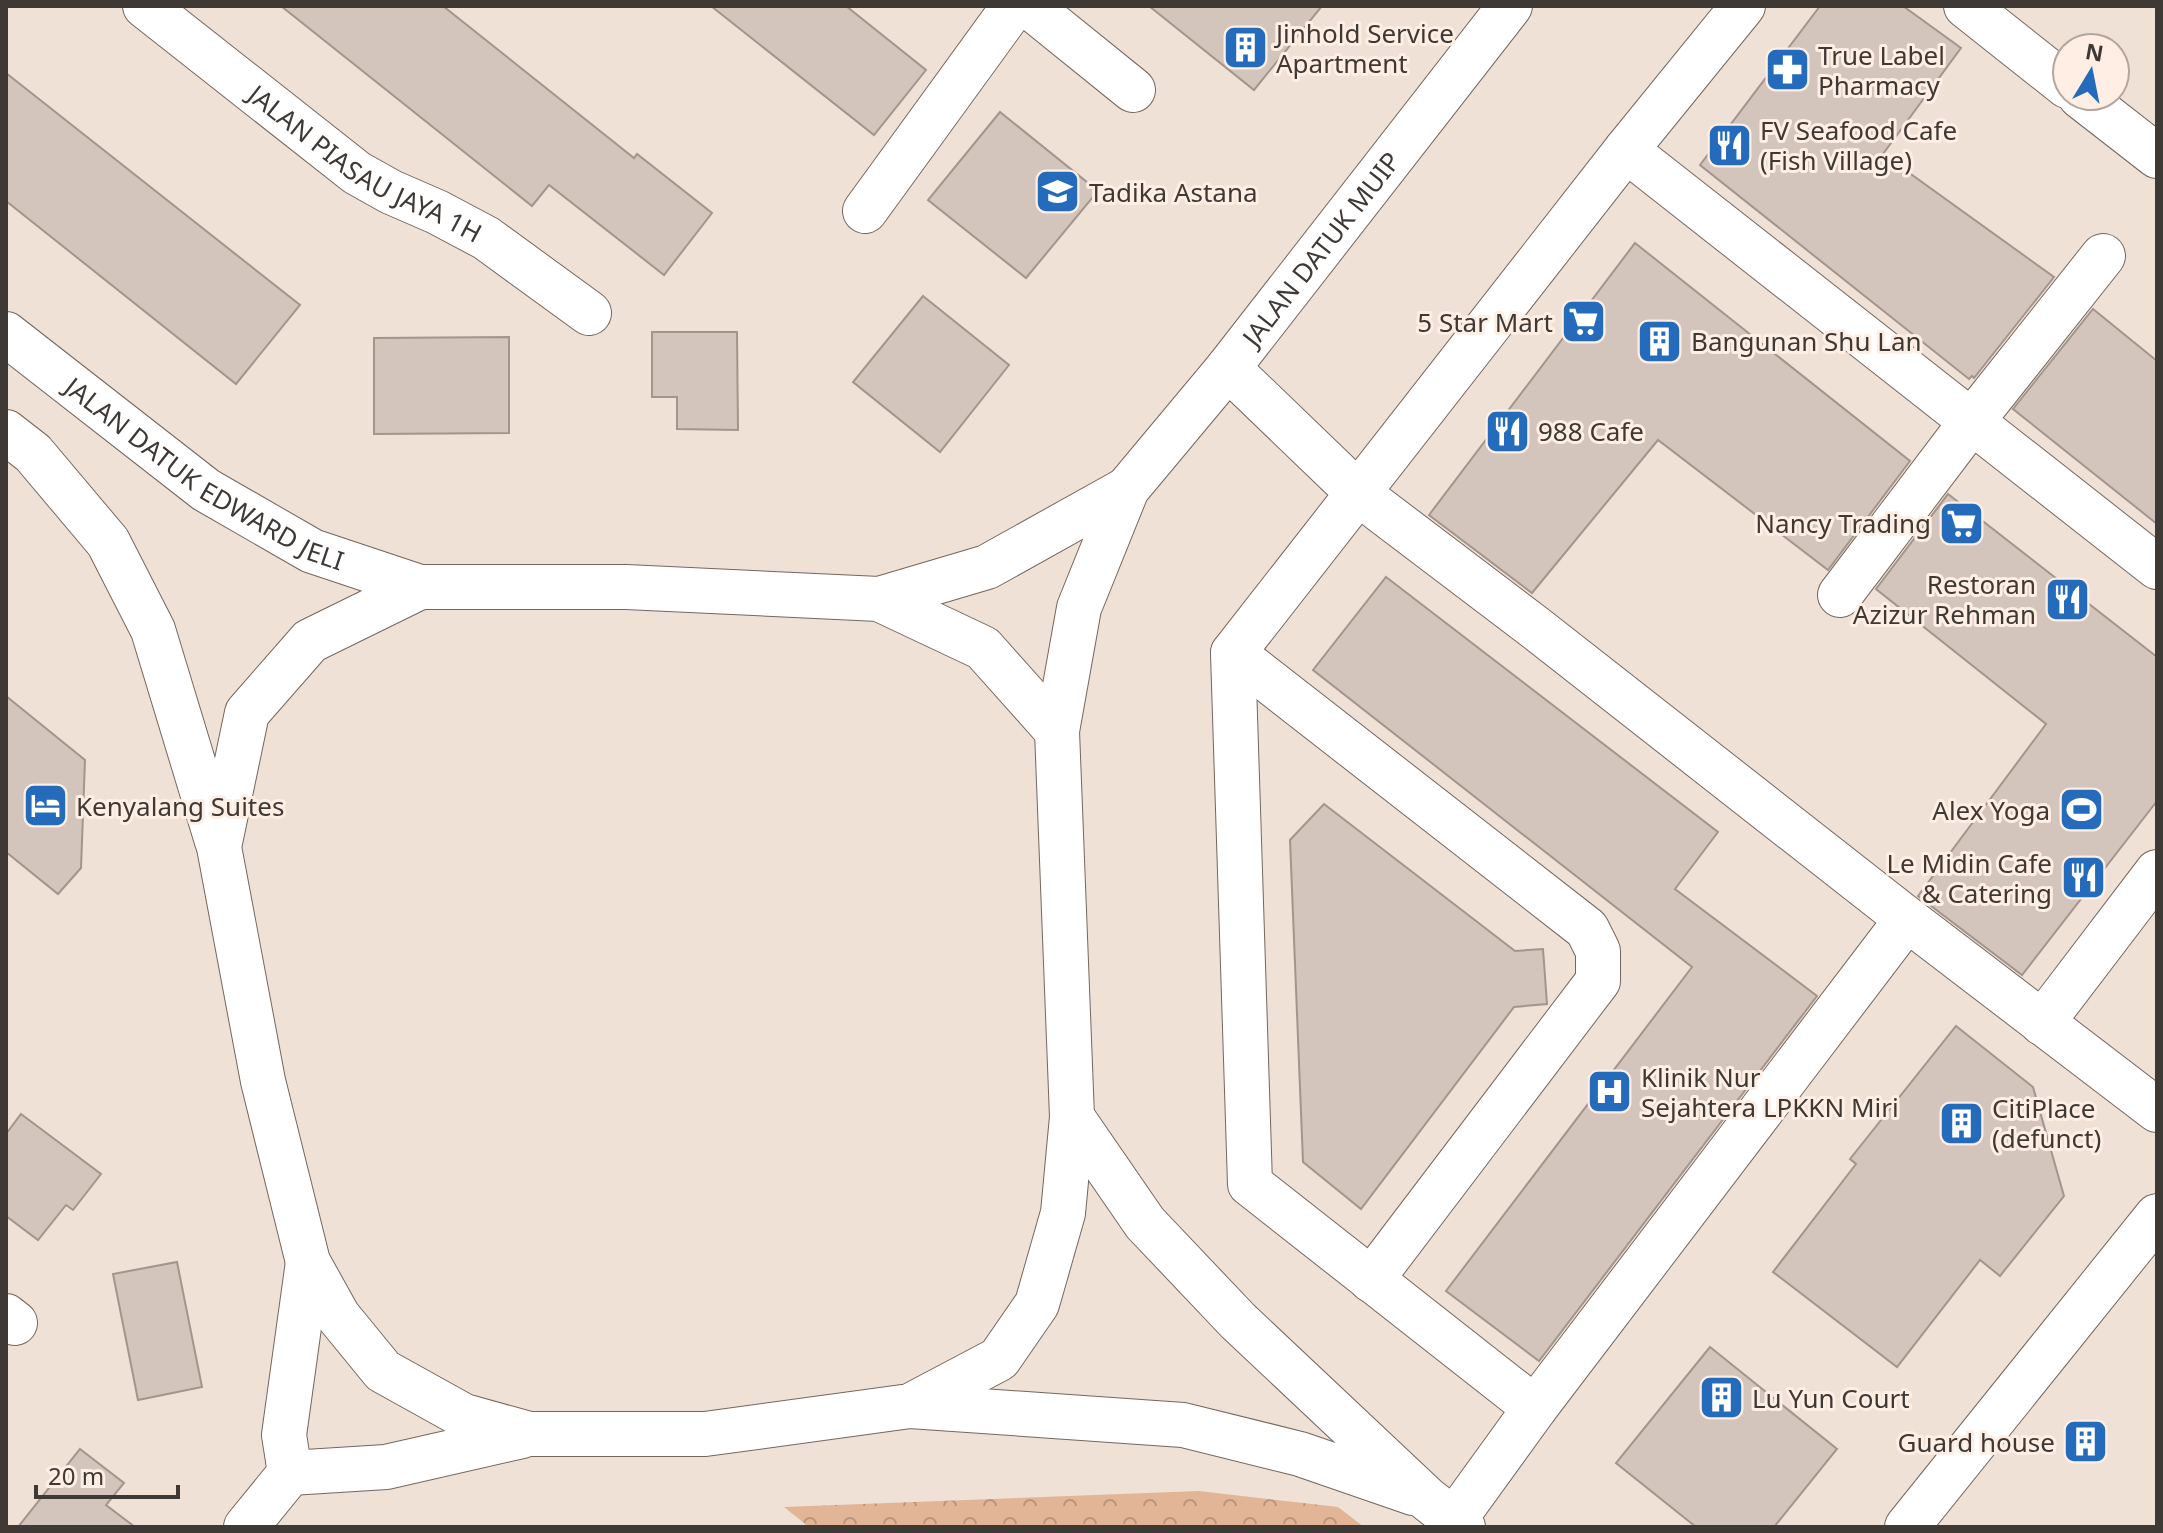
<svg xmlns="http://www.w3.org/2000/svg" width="2163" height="1533" font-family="'Noto Sans',sans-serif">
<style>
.park{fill:url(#park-crowns)}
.building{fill:#d3c5bb;stroke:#a3958b;stroke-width:2}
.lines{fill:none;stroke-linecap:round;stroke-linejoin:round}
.minor-casing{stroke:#74675e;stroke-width:46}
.minor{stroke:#fff;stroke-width:44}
.labels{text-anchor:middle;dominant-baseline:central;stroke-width:6;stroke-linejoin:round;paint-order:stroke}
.poi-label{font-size:26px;fill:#3f3935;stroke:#feeee4;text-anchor:start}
.street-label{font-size:26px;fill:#3f3935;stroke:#feeee4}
</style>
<defs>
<pattern id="park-crowns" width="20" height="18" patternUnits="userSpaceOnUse" patternTransform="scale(2)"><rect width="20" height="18" fill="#e2b596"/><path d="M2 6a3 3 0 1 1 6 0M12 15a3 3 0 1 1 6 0" fill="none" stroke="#b9947b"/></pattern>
</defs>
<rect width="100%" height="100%" fill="#f0e1d7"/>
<path class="park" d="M 1199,1491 L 1338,1507 L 1364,1527 L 809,1527 L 784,1507 Z"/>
<path class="building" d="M 281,6 L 443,6 L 634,158 L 637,154 L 712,213 L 664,275 L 549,185 L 532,206 Z
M 711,6 L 846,6 L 926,70 L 874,135 Z
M 1149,6 L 1322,6 L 1254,90 Z
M 1820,6 L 1903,6 L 1961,48 L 1883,154 L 2054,277 L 1974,378 L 1972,376 L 1969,379 L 1700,165 Z
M 6,73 L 300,305 L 236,384 L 6,201 Z
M 1000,112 L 1098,191 L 1026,278 L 928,200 Z
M 1635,243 L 1910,461 L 1828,570 L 1658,440 L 1532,593 L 1429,515 Z
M 923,296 L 1009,365 L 940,452 L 853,382 Z
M 2093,309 L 2157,361 L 2157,524 L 2013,409 Z
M 652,332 L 737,332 L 738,430 L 677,429 L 677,397 L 652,397 Z
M 509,337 L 509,433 L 374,434 L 374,338 Z
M 1948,494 L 2157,657 L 2157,801 L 2022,975 L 1918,896 L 2046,724 L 1876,589 Z
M 1386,577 L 1718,832 L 1675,889 L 1817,996 L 1539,1361 L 1446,1291 L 1692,967 L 1313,670 Z
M 6,696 L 85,760 L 81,868 L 58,894 L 6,852 Z
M 1324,804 L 1515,951 L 1543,949 L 1547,1004 L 1514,1007 L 1361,1209 L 1303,1162 L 1290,840 Z
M 1956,1026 L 2033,1087 L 2064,1196 L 2000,1276 L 1980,1260 L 1897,1367 L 1773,1272 L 1856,1164 L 1850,1159 Z
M 21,1114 L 101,1174 L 73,1210 L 66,1205 L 38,1240 L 6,1216 L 6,1134 Z
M 177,1262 L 202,1387 L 138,1400 L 113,1274 Z
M 1710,1347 L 1837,1449 L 1774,1527 L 1696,1527 L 1616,1463 Z
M 80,1449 L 124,1483 L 106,1505 L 135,1527 L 18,1527 Z"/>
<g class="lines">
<defs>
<g id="minor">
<path id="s1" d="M 145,6 L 357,173 L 391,192 L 437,212 L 486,238 L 589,313"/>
<path d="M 1029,6 L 1133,90"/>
<path d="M 1966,6 L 2067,86"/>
<path d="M 2080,96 L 2157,156"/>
<path d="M 1626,150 L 2157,567"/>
<path d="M 865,211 L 1014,6"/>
<path id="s2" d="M 6,334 L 206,490 L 312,551 L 420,587"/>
<path d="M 1228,368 L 1359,494 L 1537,629 L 1907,919 L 2157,1110"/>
<path d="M 6,432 L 33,453 L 108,542 L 153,630 L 217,841"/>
<path d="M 420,587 L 626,587 L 879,599 L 983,648 L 1057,731 L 1072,1117 L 1063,1213 L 1037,1304 L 999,1359 L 910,1406 L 705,1434 L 529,1434 L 464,1416 L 383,1371 L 338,1316 L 308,1262 L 263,1081 L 219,847 L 247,713 L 310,641 Z"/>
<path d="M 1840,595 L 1972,421 L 2103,256"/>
<path d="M 879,599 L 987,567 L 1127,489"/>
<path d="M 1233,653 L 1587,929 L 1598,951 L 1598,981 L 1371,1280"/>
<path id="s3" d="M 1057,731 L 1079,608 L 1127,489 L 1228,368 L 1510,6"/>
<path d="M 2042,1023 L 2157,872"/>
<path d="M 1072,1117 L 1145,1223 L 1238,1321 L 1426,1498 L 1463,1527"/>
<path d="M 6,1316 L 15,1323"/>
<path d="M 910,1406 L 1183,1425 L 1300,1454 L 1413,1493"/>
<path d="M 1535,1408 L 1250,1184 L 1233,653 L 1626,150 L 1743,6"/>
<path d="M 290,1473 L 386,1467 L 522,1436"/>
<path d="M 290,1473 L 284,1435 L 308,1262"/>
<path d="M 1454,1520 L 1535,1408 L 1907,919"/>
<path d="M 246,1527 L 290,1473"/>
<path d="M 1907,1527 L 2157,1216"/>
</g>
</defs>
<use href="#minor" class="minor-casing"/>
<use href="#minor" class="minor"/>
</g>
<defs>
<symbol id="building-square" viewBox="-11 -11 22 22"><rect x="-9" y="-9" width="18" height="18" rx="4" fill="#246bbb" stroke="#feeee4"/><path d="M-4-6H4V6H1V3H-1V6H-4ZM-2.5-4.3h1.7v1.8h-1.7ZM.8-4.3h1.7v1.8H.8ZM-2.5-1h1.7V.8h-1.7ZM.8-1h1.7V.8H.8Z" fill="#fff"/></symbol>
<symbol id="pharmacy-square" viewBox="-11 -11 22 22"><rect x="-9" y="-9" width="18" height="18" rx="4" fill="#246bbb" stroke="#feeee4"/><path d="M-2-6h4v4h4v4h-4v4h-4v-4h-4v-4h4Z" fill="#fff"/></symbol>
<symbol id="restaurant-square" viewBox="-11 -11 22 22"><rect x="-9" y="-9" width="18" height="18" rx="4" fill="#246bbb" stroke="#feeee4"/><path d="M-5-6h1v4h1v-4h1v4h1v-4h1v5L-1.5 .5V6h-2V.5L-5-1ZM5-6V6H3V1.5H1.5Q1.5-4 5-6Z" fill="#fff"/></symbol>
<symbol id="school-square" viewBox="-11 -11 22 22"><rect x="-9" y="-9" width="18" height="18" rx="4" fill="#246bbb" stroke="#feeee4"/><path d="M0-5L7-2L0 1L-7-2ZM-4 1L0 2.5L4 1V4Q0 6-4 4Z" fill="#fff"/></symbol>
<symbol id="supermarket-square" viewBox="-11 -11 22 22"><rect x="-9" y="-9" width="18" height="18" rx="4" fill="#246bbb" stroke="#feeee4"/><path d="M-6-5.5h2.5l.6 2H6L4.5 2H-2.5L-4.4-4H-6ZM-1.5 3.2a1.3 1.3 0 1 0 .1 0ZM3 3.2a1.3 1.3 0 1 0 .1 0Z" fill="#fff"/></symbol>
<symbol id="hotel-square" viewBox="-11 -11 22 22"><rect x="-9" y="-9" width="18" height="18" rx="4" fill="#246bbb" stroke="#feeee4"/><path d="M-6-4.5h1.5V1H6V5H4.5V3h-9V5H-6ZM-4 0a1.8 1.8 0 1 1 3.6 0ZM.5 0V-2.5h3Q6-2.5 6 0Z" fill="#fff"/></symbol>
<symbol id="stadium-square" viewBox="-11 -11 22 22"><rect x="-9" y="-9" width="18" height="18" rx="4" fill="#246bbb" stroke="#feeee4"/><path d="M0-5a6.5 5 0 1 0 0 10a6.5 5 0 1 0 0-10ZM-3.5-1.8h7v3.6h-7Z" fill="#fff"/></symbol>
<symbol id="hospital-square" viewBox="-11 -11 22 22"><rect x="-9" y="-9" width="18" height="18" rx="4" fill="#246bbb" stroke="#feeee4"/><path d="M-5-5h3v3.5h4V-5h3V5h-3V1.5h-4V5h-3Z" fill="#fff"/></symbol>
</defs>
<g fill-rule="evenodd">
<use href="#building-square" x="1220" y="22" width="51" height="51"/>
<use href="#pharmacy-square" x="1762" y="44" width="51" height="51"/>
<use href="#restaurant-square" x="1704" y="120" width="51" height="51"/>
<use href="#school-square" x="1032" y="166" width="51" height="51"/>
<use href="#supermarket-square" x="1558" y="296" width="51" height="51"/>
<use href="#building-square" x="1634" y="316" width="51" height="51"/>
<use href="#restaurant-square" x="1482" y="406" width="51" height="51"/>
<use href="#supermarket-square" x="1936" y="498" width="51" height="51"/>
<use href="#restaurant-square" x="2042" y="574" width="51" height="51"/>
<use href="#hotel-square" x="20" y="780" width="51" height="51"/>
<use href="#stadium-square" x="2056" y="784" width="51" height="51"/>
<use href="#restaurant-square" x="2058" y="852" width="51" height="51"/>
<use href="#hospital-square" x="1584" y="1066" width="51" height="51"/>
<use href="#building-square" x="1936" y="1098" width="51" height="51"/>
<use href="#building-square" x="1696" y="1372" width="51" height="51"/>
<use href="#building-square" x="2060" y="1416" width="51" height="51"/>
</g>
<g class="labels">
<g class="poi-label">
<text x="1276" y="33">Jinhold Service<tspan x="1276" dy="30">Apartment</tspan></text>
<text x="1818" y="55">True Label<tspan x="1818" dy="30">Pharmacy</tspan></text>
<text x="1760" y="130">FV Seafood Cafe<tspan x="1760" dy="30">(Fish Village)</tspan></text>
<text x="1089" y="192">Tadika Astana</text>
<text x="1553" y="322" text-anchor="end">5 Star Mart</text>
<text x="1691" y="341">Bangunan Shu Lan</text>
<text x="1538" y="431">988 Cafe</text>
<text x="1931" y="523" text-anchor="end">Nancy Trading</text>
<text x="2036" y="584" text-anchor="end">Restoran<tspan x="2036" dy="30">Azizur Rehman</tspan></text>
<text x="76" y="806">Kenyalang Suites</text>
<text x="2050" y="810" text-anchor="end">Alex Yoga</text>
<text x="2052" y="863" text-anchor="end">Le Midin Cafe<tspan x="2052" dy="30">&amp; Catering</tspan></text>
<text x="1641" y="1077">Klinik Nur<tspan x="1641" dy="30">Sejahtera LPKKN Miri</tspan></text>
<text x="1992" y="1108">CitiPlace<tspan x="1992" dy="30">(defunct)</tspan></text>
<text x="1752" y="1398">Lu Yun Court</text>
<text x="2055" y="1442" text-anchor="end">Guard house</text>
</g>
<g class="street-label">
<text stroke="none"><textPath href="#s1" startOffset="272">JALAN PIASAU JAYA 1H</textPath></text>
<text stroke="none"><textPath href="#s3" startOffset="562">JALAN DATUK MUIP</textPath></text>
<text stroke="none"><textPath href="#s2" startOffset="244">JALAN DATUK EDWARD JELI</textPath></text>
</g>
</g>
<rect width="2163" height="1533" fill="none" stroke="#3f3935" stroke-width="16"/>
<g transform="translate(2091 72) rotate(10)"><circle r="38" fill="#feeee4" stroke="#b2a69e" stroke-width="2"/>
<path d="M0-6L14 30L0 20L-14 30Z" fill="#246bbb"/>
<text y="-12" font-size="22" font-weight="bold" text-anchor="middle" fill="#3f3935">N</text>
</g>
<path d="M36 1485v12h142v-12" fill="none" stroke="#3f3935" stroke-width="4"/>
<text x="48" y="1485" font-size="24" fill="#3f3935" stroke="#feeee4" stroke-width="6" paint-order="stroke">20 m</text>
</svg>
